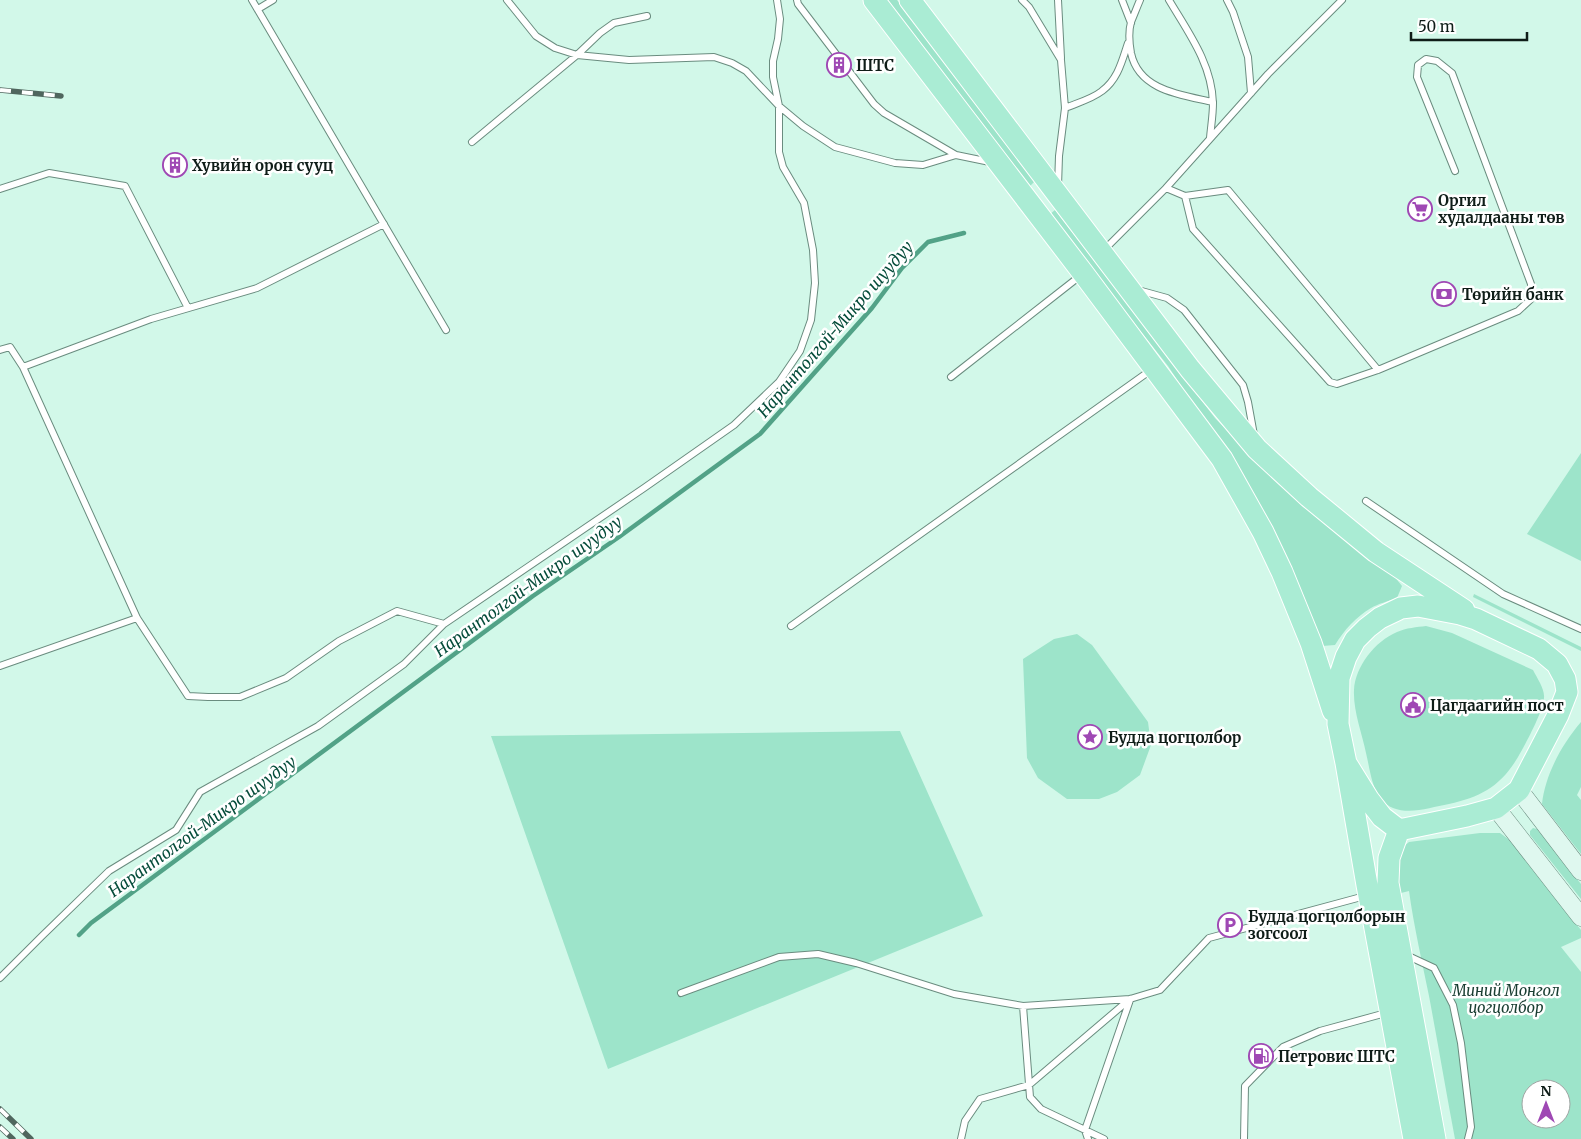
<svg xmlns="http://www.w3.org/2000/svg" width="1581" height="1139" font-family="Merriweather,serif">
<style>
.green{fill:#9de4ca;fill-rule:evenodd}
.lines{fill:none;stroke-linecap:round;stroke-linejoin:round}
.stream{stroke:#52a287;stroke-width:4.5}
.service-casing{stroke:#6a8c7f;stroke-width:8}
.secondary-casing{stroke:#6a8c7f;stroke-width:19}
.trunk-casing{stroke:#fff;stroke-width:23}
.service{stroke:#fff;stroke-width:6}
.secondary{stroke:#dff8ef;stroke-width:18}
.trunk{stroke:#aaecd4;stroke-width:21}
.rail-casing{stroke:#50665e;stroke-width:5.5}
.rail{stroke:#fff;stroke-width:4;stroke-dasharray:11;stroke-linecap:butt}
.labels{text-anchor:middle;dominant-baseline:central;stroke-width:5;stroke-linejoin:round;paint-order:stroke}
.poi-label{font-size:15px;font-weight:bold;fill:#0f1d18;stroke:#fff;text-anchor:start}
.park-label{font-size:15px;font-style:italic;fill:#183d31;stroke:#fff}
.water-label{font-size:16px;font-style:italic;fill:#054c3a;stroke:#fff}
</style>
<rect width="100%" height="100%" fill="#d2f8e9"/>
<path class="green" d="M 885,0 L 897,0 L 1035,181 L 1029,187 Z
M 1055,210 L 1215,418 L 1272,477 L 1317,518 L 1394,576 L 1402,586 L 1397,598 C 1388,601 1378,604 1371,608 C 1356,617 1344,630 1335,645 L 1322,646 L 1230,460 L 1168,366 L 1049,215 Z
M 1581,453 L 1581,561 L 1527,534 Z
M 1474,594 L 1581,647 L 1581,651 L 1473,597 Z
M 1426,626 L 1452,633 L 1533,670 C 1537,678 1545,689 1544,698 C 1543,712 1525,745 1518,757 C 1501,786 1481,797 1449,804 C 1431,807 1411,815 1393,808 C 1372,799 1371,773 1366,753 C 1362,733 1353,711 1354,690 C 1355,667 1375,641 1397,632 C 1406,628 1417,627 1426,626 Z
M 1077,634 L 1092,645 L 1148,722 L 1151,745 L 1140,775 L 1117,792 L 1099,799 L 1067,799 L 1038,778 L 1027,758 L 1023,659 L 1054,639 Z
M 1581,722 L 1581,787 L 1577,795 L 1581,800 L 1581,854 L 1542,804 C 1545,775 1562,744 1581,722 Z
M 900,731 L 983,916 L 608,1069 L 491,736 Z
M 1533,828 L 1537,829 L 1581,884 L 1581,899 L 1530,835 L 1530,831 Z
M 1480,833 L 1500,833 L 1511,841 L 1581,930 L 1581,938 L 1561,947 L 1581,972 L 1581,1139 L 1455,1139 C 1446,1091 1438,1044 1429,996 C 1422,961 1414,927 1409,891 L 1397,894 L 1397,852 L 1409,842 ZM 1531,1089 L 1561,1089 L 1561,1119 L 1531,1119 Z"/>
<g class="lines">
<path class="stream" d="M 79,935 L 91,923 L 533,596 L 619,537 L 760,434 L 872,308 L 902,268 L 928,242 L 964,233"/>
<defs>
<path id="service" d="M 252,0 L 446,330
M 507,0 L 536,36 L 555,48 L 577,55 L 629,60 L 714,57 L 732,63 L 746,71 L 779,106 L 803,126 L 835,147 L 895,163 L 923,165 L 956,155
M 797,0 L 798,4 L 874,104 L 884,113 L 956,155 L 990,162
M 1022,0 L 1029,7 L 1061,60 L 1065,108 L 1059,156 L 1058,186
M 1058,0 L 1061,58
M 1122,0 L 1131,23
M 1140,0 C 1137,7 1134,15 1131,22 C 1128,33 1129,42 1131,53 C 1139,91 1182,95 1213,102
M 1169,0 C 1188,32 1212,64 1213,103 C 1213,115 1211,126 1210,138
M 1227,0 L 1233,12 L 1248,57 L 1251,93
M 258,9 L 273,0
M 1065,108 C 1077,103 1092,99 1102,91 C 1118,79 1122,61 1128,43
M 472,142 L 577,55 L 600,33 L 614,23 L 647,16
M 1166,188 L 1268,74 L 1342,0
M 0,189 L 49,173 L 125,186 L 188,308
M 1185,196 L 1193,229 L 1330,382 L 1337,384 L 1378,370 L 1518,311 L 1531,299 L 1531,284 L 1452,73 L 1437,61 L 1426,59 L 1418,65 L 1417,77 L 1455,171
M 384,224 L 257,288 L 151,319 L 23,367 L 137,618 L 188,696 L 208,697 L 240,697 L 286,678 L 339,641 L 397,611 L 444,624 L 644,488 L 734,425 L 779,382 L 800,351 L 811,320 L 815,283 L 813,250 L 804,203 L 783,167 L 779,152 L 779,106 L 773,77 L 773,61 L 778,39 L 780,19 L 777,0
M 1104,250 L 1166,188 L 1185,196 L 1228,190 L 1378,370
M 1138,290 L 1167,298 L 1184,310 L 1243,385 L 1248,402 L 1254,435
M 0,350 L 10,347 L 23,367
M 951,377 L 1080,276
M 1366,501 L 1503,594 L 1581,629
M 791,626 L 1151,370
M 0,666 L 137,618
M 1406,955 L 1434,968 L 1453,1005 L 1461,1043 L 1471,1127 L 1468,1139
M 0,978 L 42,936 L 109,871 L 176,830 L 200,792 L 318,726 L 404,664 L 444,624
M 681,993 L 779,957 L 818,954 L 856,963 L 954,994 L 1023,1006 L 1130,999 L 1160,990 L 1209,938 L 1365,896
M 1023,1006 L 1030,1097 L 1041,1109 L 1104,1139
M 961,1139 L 965,1121 L 980,1099 L 1029,1085 L 1130,999
M 1088,1139 L 1085,1130 L 1130,1000
M 1244,1139 L 1245,1086 L 1283,1047 L 1320,1031 L 1386,1013"/>
<path id="secondary" d="M 1519,790 L 1581,871
M 1496,808 L 1581,917"/>
<path id="trunk" d="M 874,0 L 1083,273 L 1222,459 L 1263,532 L 1282,572 L 1311,643 L 1333,711
M 910,0 L 1190,369 L 1257,449 L 1309,497 L 1376,552 L 1464,610
M 1346,763 L 1369,800 L 1382,817 L 1399,830 L 1467,816 L 1496,808 L 1519,790 L 1558,715 L 1567,692 L 1565,679 L 1557,664 L 1539,649 L 1476,619 L 1460,614 L 1418,606 L 1401,608 L 1380,618 L 1367,628 L 1355,640 L 1346,657 L 1339,678 L 1338,724 L 1346,763 L 1367,885 L 1414,1139
M 1399,830 L 1389,858 L 1388,883 L 1435,1139"/>
</defs>
<use href="#service" class="service-casing"/>
<use href="#secondary" class="secondary-casing"/>
<use href="#trunk" class="trunk-casing"/>
<use href="#service" class="service"/>
<use href="#secondary" class="secondary"/>
<use href="#trunk" class="trunk"/>
<defs>
<path id="rail" d="M 0,90 L 61,96
M 0,1109 L 31,1139
M 0,1127 L 13,1139"/>
</defs>
<use href="#rail" class="rail-casing"/>
<use href="#rail" class="rail"/>
</g>
<defs>
<symbol id="building-ring" viewBox="-11 -11 22 22"><circle r="9.5" fill="#fff" stroke="#9f48b4" stroke-width="1.5"/><path d="M-4-6H4V6H1V3H-1V6H-4ZM-2.5-4.3h1.7v1.8h-1.7ZM.8-4.3h1.7v1.8H.8ZM-2.5-1h1.7V.8h-1.7ZM.8-1h1.7V.8H.8Z" fill="#9f48b4"/></symbol>
<symbol id="supermarket-ring" viewBox="-11 -11 22 22"><circle r="9.5" fill="#fff" stroke="#9f48b4" stroke-width="1.5"/><path d="M-6-5.5h2.5l.6 2H6L4.5 2H-2.5L-4.4-4H-6ZM-1.5 3.2a1.3 1.3 0 1 0 .1 0ZM3 3.2a1.3 1.3 0 1 0 .1 0Z" fill="#9f48b4"/></symbol>
<symbol id="bank-ring" viewBox="-11 -11 22 22"><circle r="9.5" fill="#fff" stroke="#9f48b4" stroke-width="1.5"/><path d="M-6-4H6V4H-6ZM0-2.3a2.3 2.3 0 1 0 0 4.6a2.3 2.3 0 1 0 0-4.6Z" fill="#9f48b4"/></symbol>
<symbol id="civic-ring" viewBox="-11 -11 22 22"><circle r="9.5" fill="#fff" stroke="#9f48b4" stroke-width="1.5"/><path d="M-.6-6.5H3V-4.5H.6V-3L4-1V1h2V6H-6V1h2V-1L-.6-3ZM-1.2 2.5V6h2.4V2.5Z" fill="#9f48b4"/></symbol>
<symbol id="sight-ring" viewBox="-11 -11 22 22"><circle r="9.5" fill="#fff" stroke="#9f48b4" stroke-width="1.5"/><path d="M0-6L1.8-2.2L6-1.7L2.9 1.2L3.7 5.4L0 3.3L-3.7 5.4L-2.9 1.2L-6-1.7L-1.8-2.2Z" fill="#9f48b4"/></symbol>
<symbol id="parking-ring" viewBox="-11 -11 22 22"><circle r="9.5" fill="#fff" stroke="#9f48b4" stroke-width="1.5"/><path d="M-3.5-5.5H1a3.5 3.5 0 0 1 0 7H-1V5.5H-3.5ZM-1-3.4V-.6H.8a1.4 1.4 0 0 0 0-2.8Z" fill="#9f48b4"/></symbol>
<symbol id="fuel-ring" viewBox="-11 -11 22 22"><circle r="9.5" fill="#fff" stroke="#9f48b4" stroke-width="1.5"/><path d="M-5.5-6h7V0h2V4h1.3V-2.5L3-4.5l.8-.8L6-3V5H2.5V1h-1V6h-7ZM-4.2-4.7v3.2H.2V-4.7Z" fill="#9f48b4"/></symbol>
</defs>
<g fill-rule="evenodd">
<use href="#building-ring" x="825" y="51" width="28" height="28"/>
<use href="#building-ring" x="161" y="151" width="28" height="28"/>
<use href="#supermarket-ring" x="1406" y="195" width="28" height="28"/>
<use href="#bank-ring" x="1430" y="280" width="28" height="28"/>
<use href="#civic-ring" x="1399" y="691" width="28" height="28"/>
<use href="#sight-ring" x="1076" y="723" width="28" height="28"/>
<use href="#parking-ring" x="1216" y="911" width="28" height="28"/>
<use href="#fuel-ring" x="1247" y="1042" width="28" height="28"/>
</g>
<g class="labels">
<g class="poi-label">
<text x="856" y="65">ШТС</text>
<text x="192" y="165">Хувийн орон сууц</text>
<text x="1438" y="200">Оргил<tspan x="1438" dy="17">худалдааны төв</tspan></text>
<text x="1462" y="294">Төрийн банк</text>
<text x="1430" y="705">Цагдаагийн пост</text>
<text x="1108" y="737">Будда цогцолбор</text>
<text x="1248" y="916">Будда цогцолборын<tspan x="1248" dy="17">зогсоол</tspan></text>
<text x="1278" y="1056">Петровис ШТС</text>
</g>
<g class="park-label">
<text x="1506" y="990">Миний Монгол<tspan x="1506" dy="17">цогцолбор</tspan></text>
</g>
<g class="water-label">
<text transform="translate(835 329) rotate(-49)">Нарантолгой-Микро шуудуу</text>
<text transform="translate(528 586) rotate(-36)">Нарантолгой-Микро шуудуу</text>
<text transform="translate(202 826) rotate(-36)">Нарантолгой-Микро шуудуу</text>
</g>
</g>
<g transform="translate(1546 1104)"><circle r="24" fill="#ffffff" stroke="#9fa5a3"/>
<path d="M0-4L9 19L0 12L-9 19Z" fill="#9f48b4"/>
<text y="-8" font-size="14" font-weight="bold" text-anchor="middle" fill="#0f1d18">N</text>
</g>
<path d="M1411 32v8h116v-8" fill="none" stroke="#0f1d18" stroke-width="2.5"/>
<text x="1418" y="32" font-size="15" fill="#0f1d18" stroke="#ffffff" stroke-width="4" paint-order="stroke">50 m</text>
</svg>
